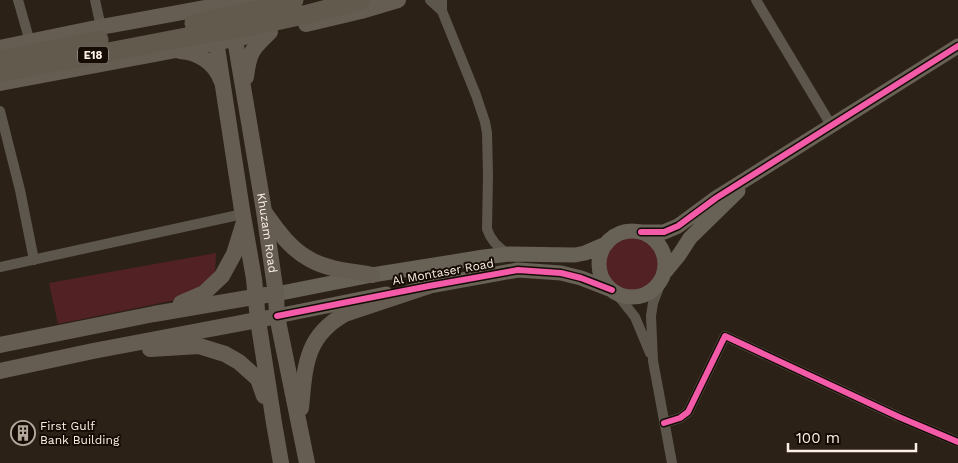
<svg xmlns="http://www.w3.org/2000/svg" width="958" height="463" font-family="'Work Sans',sans-serif">
<style>
.green{fill:#522123}
.lines{fill:none;stroke-linecap:round;stroke-linejoin:round}
.street{stroke:#5c564d;stroke-width:10}
.secondary{stroke:#686156;stroke-width:15}
.primary{stroke:#665d52;stroke-width:16}
.highway{stroke:#635a4e;stroke-width:19}
.highway-bridge{stroke:#635a4e;stroke-width:19}
.cycleway-casing{stroke:#150c05;stroke-width:9}
.cycleway{stroke:#f35aa7;stroke-width:6}
.labels{text-anchor:middle;dominant-baseline:central;stroke-width:4;stroke-linejoin:round;paint-order:stroke}
.shield{fill:#150c05;stroke:#b8aca2;stroke-width:1}
.shield-label{font-size:11px;font-weight:bold;fill:#fef0e5}
.street-label{font-size:12px;fill:#fef0e5;stroke:#150c05}
.poi-label{font-size:12px;fill:#fef0e5;stroke:#150c05;text-anchor:start}
</style>
<rect width="100%" height="100%" fill="#2c2117"/>
<path class="green" d="M606 264a26 26 0 1 1 52 0a26 26 0 1 1-52 0Z
M 216,253 L 215,274 L 185,298 L 58,324 L 49,283 Z"/>
<g class="lines">
<path class="street" d="M 18,0 L 30,42
M 95,0 L 101,27
M 430,0 L 442,11
M 442,0 L 442,11 L 476,95 L 485,122 L 487,133 L 488,175 L 487,229 C 491,241 498,248 509,254
M 756,0 L 831,125
M 0,111 L 20,190 L 34,260
M 0,267 L 243,214
M 661,282 L 653,303 L 651,316 L 653,361 L 672,463
M 616,293 L 635,317 L 650,353
M 664,423 L 680,418 L 688,412 L 725,336 L 899,417 L 958,442"/>
<path class="secondary" d="M599 264a33 33 0 1 1 66 0a33 33 0 1 1-66 0Z
M 641,232 L 664,232 L 678,226 L 716,198 L 958,46
M 665,272 L 679,255 L 690,238 L 738,191
M 418,288 L 518,270 L 561,273 L 581,278 L 612,290
M 276,294 L 372,275 L 484,257 L 510,254 L 575,255 L 585,253 L 606,244
M 277,316 L 386,294"/>
<g class="primary">
<path id="s1" d="M 229,4 L 264,211 L 276,294 L 277,316 L 307,463"/>
<path d="M 211,8 L 242,210 L 254,279 L 258,320 L 274,423 L 281,463"/>
<path d="M 306,24 L 361,11 L 398,0"/>
<path d="M 0,48 L 101,27 L 249,0"/>
<path d="M 180,51 C 198,52 215,63 221,80"/>
<path d="M 246,77 C 249,52 252,49 270,32"/>
<path d="M 0,83 L 235,39 L 269,32"/>
<path d="M 265,213 C 277,230 291,250 311,260 C 329,270 352,271 372,275"/>
<path d="M 181,303 L 204,293 L 222,276 L 234,254 L 243,225"/>
<path d="M 0,345 L 154,314 L 266,295"/>
<path d="M 150,349 L 199,346 L 225,354 L 239,362 L 258,379 L 264,396"/>
<path d="M 0,371 L 93,351 L 268,318"/>
<path d="M 301,408 C 305,367 305,336 345,314 L 429,286"/>
</g>
<path class="highway" d="M 249,12 L 294,0
M 253,26 L 308,14 L 361,0
M 0,60 L 99,40
M 0,73 L 186,37"/>
<path class="highway-bridge" d="M 194,23 L 249,12
M 186,37 L 253,26"/>
<defs>
<path id="cycleway" d="M 641,232 L 664,232 L 678,226 L 716,198 L 958,46
M 277,316 L 429,286 L 518,270 L 561,273 L 581,278 L 612,290
M 664,423 L 680,418 L 688,412 L 725,336 L 899,417 L 958,442"/>
</defs>
<use href="#cycleway" class="cycleway-casing"/>
<use href="#cycleway" class="cycleway"/>
</g>
<defs>
<symbol id="building-ring" viewBox="-11 -11 22 22"><circle r="9.5" fill="#150c05" stroke="#b4a89d" stroke-width="1.5"/><path d="M-4-6H4V6H1V3H-1V6H-4ZM-2.5-4.3h1.7v1.8h-1.7ZM.8-4.3h1.7v1.8H.8ZM-2.5-1h1.7V.8h-1.7ZM.8-1h1.7V.8H.8Z" fill="#b4a89d"/></symbol>
</defs>
<g fill-rule="evenodd">
<use href="#building-ring" x="9" y="419" width="28" height="28"/>
</g>
<g class="labels">
<rect class="shield" x="78" y="46.5" width="30" height="17" rx="4"/>
<g class="shield-label">
<text x="93" y="55">E18</text>
</g>
<g class="street-label">
<text stroke="none"><textPath href="#s1" startOffset="232">Khuzam Road</textPath></text>
<text transform="translate(443 272) rotate(-10)">Al Montaser Road</text>
</g>
<g class="poi-label">
<text x="40" y="426">First Gulf<tspan x="40" dy="14">Bank Building</tspan></text>
</g>
</g>
<path d="M788 443v8h128v-8" fill="none" stroke="#fef0e5" stroke-width="2.5"/>
<text x="796" y="443" font-size="15" fill="#fef0e5" stroke="#150c05" stroke-width="4" paint-order="stroke">100 m</text>
</svg>
